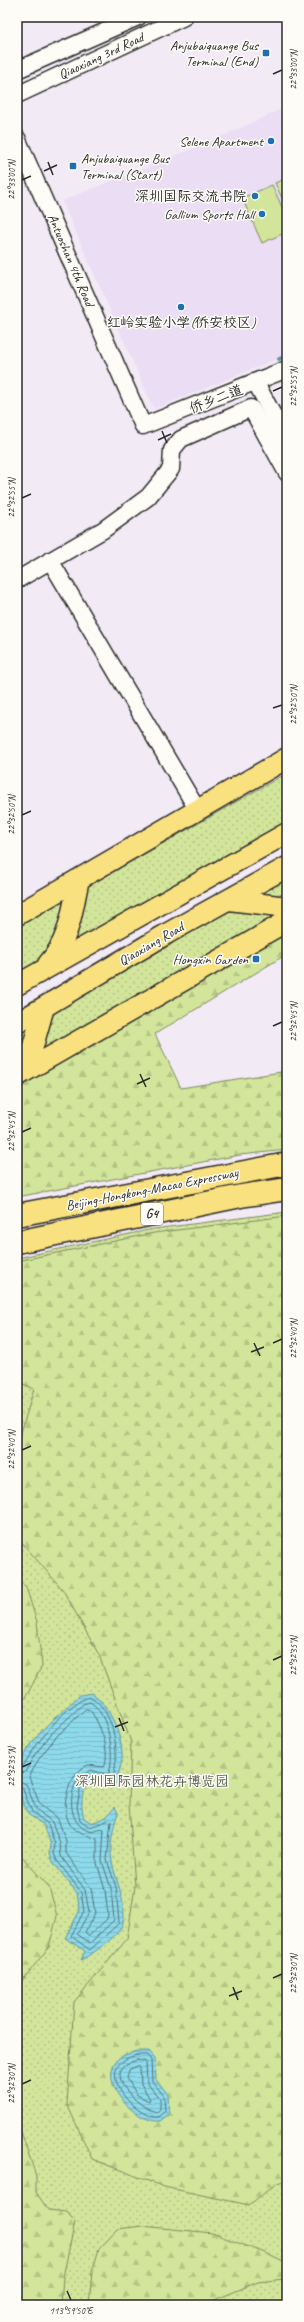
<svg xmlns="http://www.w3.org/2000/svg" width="304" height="2322" font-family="Caveat,'LXGW WenKai TC',sans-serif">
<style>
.built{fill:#eaddf4}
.green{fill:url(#green-dots);stroke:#7e8862}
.forest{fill:url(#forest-firs);stroke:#7e8862}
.pitch{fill:#d2e59a;stroke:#7e8862}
.water{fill:url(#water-rules);stroke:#66949f}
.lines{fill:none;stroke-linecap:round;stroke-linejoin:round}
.shore{stroke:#527178;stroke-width:1}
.stream{stroke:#66949f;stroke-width:4}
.minor-casing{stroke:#2b2b2b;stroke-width:19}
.major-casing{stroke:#2b2b2b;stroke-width:23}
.highway-casing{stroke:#2b2b2b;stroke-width:25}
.minor{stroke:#fdfcf7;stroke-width:16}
.major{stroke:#fae180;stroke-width:20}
.highway{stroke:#fae180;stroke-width:22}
.ticks{fill:none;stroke:#2b2b2b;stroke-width:1.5}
.poi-dot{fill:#1f6fb2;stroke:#fdfcf7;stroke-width:1.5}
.labels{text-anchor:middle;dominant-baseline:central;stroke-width:3;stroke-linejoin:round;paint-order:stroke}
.shield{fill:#fdfcf7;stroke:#6a6a68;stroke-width:1}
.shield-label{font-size:13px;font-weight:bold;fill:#2b2b2b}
.poi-label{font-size:14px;fill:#2b2b2b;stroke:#fdfcf7;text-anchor:end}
.street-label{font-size:14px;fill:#2b2b2b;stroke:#fdfcf7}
.park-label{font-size:14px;fill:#555a47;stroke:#fdfcf7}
.neatline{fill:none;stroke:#2b2b2b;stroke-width:1.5}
.ticks-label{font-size:10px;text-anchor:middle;fill:#2b2b2b}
</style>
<defs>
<pattern id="green-dots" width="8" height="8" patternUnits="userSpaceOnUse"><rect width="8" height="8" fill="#d2e59a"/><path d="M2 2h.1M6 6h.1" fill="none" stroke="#b4c585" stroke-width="1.8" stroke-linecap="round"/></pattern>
<pattern id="forest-firs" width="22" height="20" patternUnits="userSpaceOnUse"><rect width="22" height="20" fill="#d2e59a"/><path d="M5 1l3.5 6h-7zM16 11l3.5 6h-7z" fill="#b4c585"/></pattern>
<pattern id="water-rules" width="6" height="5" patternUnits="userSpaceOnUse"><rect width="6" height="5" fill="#8ddaec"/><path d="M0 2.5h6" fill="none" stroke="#7abbcb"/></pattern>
</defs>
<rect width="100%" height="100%" fill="#f2eaf5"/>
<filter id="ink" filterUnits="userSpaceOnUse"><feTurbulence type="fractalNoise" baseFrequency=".025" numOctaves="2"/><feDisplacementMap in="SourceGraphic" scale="8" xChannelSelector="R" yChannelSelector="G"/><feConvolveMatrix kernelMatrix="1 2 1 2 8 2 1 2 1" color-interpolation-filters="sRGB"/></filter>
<g filter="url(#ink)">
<path class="built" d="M 287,107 L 287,355 L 154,409 L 62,201 L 200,146 Z"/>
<path class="green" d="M 287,773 L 287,823 L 69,946 L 83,889 Z
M 287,877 L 287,903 L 255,895 Z
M 64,897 L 63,929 L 54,952 L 17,976 L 17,924 Z
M 239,904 L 287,914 L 38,1060 L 50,1013 Z
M 34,1021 L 17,1071 L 17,1031 Z
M 287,1212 L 287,2305 L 17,2305 L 17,1258 L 153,1229 Z"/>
<path class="forest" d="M 287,928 L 287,954 L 155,1034 L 181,1088 L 287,1071 L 287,1150 L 240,1155 L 17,1197 L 17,1083 Z
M 287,1216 L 287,2180 L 277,2183 L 249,2205 L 164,2187 L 92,2159 L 67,2104 L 74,2002 L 127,1939 L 135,1886 L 129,1804 L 131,1742 L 99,1655 L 63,1590 L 17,1537 L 17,1446 L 34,1389 L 17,1381 L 17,1261 L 154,1233 Z
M 17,1579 L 26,1587 L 37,1622 L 42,1666 L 28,1693 L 17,1708 Z
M 17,1851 L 49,1887 L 57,1916 L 49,1947 L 17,1987 Z
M 17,2120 L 36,2176 L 36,2192 L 48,2210 L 67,2212 L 75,2222 L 63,2277 L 61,2305 L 17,2305 Z
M 142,2226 L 212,2233 L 265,2253 L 287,2264 L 287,2283 L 284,2279 L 258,2282 L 202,2305 L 89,2305 L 92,2272 L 99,2249 L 118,2229 Z"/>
<path class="pitch" d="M 287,178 L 287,209 L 275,183 Z
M 272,185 L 287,218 L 287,232 L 262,243 L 242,198 Z"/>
<path class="water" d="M 92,1693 C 109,1704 123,1737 122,1758 C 121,1768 117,1778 114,1788 L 92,1779 C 81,1789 80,1803 84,1818 L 92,1823 L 106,1817 L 115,1807 L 118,1813 C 113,1827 109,1846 112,1862 C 115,1878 129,1908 122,1925 C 118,1937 92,1954 81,1960 L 85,1951 L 65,1938 L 80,1910 L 77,1893 L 53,1862 L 50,1853 L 51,1845 L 44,1825 L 29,1815 L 23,1805 L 18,1784 L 19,1766 L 26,1751 L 44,1728 L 80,1695 Z
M 136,2051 L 149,2051 L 155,2058 L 156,2080 L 168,2094 L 169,2114 L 160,2121 C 135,2123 95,2081 119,2058 C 123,2055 131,2053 136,2051 Z"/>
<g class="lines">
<path class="shore" d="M 86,1709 L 90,1710 C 100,1724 111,1750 104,1767 L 88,1765 C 68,1773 57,1811 73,1828 C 80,1836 91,1835 97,1839 L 97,1863 L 105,1890 L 108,1915 L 107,1919 L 89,1936 L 85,1932 L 95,1913 L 91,1888 L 66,1853 L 66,1841 L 58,1819 L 40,1805 L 29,1777 L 39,1759 L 55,1738 Z
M 17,1770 L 22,1768 C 33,1748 67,1700 91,1697 C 115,1711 122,1758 111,1782 L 92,1775 L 81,1784 L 77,1807 L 80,1820 L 90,1827 L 109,1820 L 111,1821 L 107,1860 L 116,1887 L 119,1923 L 90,1950 L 71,1936 L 84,1911 L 81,1892 L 56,1859 L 54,1853 L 55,1844 L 48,1824 L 32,1812 L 22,1787 L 17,1785
M 17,1775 L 25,1772 L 34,1756 L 51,1734 L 83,1704 L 90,1702 C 109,1713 116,1757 108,1775 L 91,1770 L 77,1781 C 68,1796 69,1825 89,1831 C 95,1833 99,1828 104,1830 L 102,1861 L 111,1888 L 114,1920 L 90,1943 L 77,1934 L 89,1912 L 85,1890 L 61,1856 L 60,1843 L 52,1822 L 36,1809 L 26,1784 L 17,1780
M 137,2055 L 147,2055 L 151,2060 L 152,2081 L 164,2096 L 165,2111 L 158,2117 C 138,2119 99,2077 123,2061 C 126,2058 133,2056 137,2055 Z
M 137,2060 L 146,2062 L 147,2083 L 160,2099 L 160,2109 L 157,2112 C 142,2110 107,2079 125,2065 C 128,2063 134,2061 137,2060 Z
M 138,2066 L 140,2068 L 141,2084 L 150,2099 L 149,2101 L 137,2095 L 127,2078 L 129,2070 Z"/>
<path class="stream" d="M 279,359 L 287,356"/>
<defs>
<path id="minor" d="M 17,70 L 138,17
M 17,95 L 184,17
M 17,138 L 143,426 L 287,369
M 256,383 L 287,441
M 50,560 L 197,809
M 17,580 L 103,530 L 148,497 L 171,469 L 172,450 L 181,439 L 251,408 L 287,473"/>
<path id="major" d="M 229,900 L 287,907
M 17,915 L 287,758
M 48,964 C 70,940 72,910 79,879
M 17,985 L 287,833
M 17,1023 L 168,933 L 287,867
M 26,1071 L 44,1007
M 17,1076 L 287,921"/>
<path id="highway" d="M 17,1215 L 287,1164
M 17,1242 L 241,1196 L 287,1189"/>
</defs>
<use href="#minor" class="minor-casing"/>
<use href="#major" class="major-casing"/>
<use href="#highway" class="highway-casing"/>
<use href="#minor" class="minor"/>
<use href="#major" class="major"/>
<use href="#highway" class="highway"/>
</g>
</g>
<path class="ticks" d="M 273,74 L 282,70M 48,162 L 53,175M 44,171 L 57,165M 22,180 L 31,176M 273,391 L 282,387M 162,431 L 167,443M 158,440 L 171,434M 22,498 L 31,494M 273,708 L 282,705M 22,815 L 31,811M 273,1026 L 282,1022M 140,1074 L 146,1087M 137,1084 L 150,1078M 22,1132 L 31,1128M 254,1343 L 260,1356M 273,1343 L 282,1339M 251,1352 L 264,1347M 22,1450 L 31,1446M 273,1660 L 282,1656M 119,1718 L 124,1731M 115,1727 L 128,1722M 22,1767 L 31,1763M 273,1978 L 282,1974M 233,1987 L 238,2000M 229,1996 L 242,1991M 22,2084 L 31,2080M 67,2291 L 71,2300"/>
<g class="poi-dot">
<rect x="262" y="49" width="8" height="8" rx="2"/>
<circle cx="271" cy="141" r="4"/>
<rect x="69" y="162" width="8" height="8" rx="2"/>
<circle cx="255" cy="196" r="4"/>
<circle cx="262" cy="214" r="4"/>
<circle cx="181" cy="307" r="4"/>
<rect x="252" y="955" width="8" height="8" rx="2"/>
</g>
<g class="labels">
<rect class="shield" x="141" y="1203" width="22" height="22" rx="3"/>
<g class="shield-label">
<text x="152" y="1214">G4</text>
</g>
<g class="poi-label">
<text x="258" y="45">Anjubaiquange Bus<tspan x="258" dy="16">Terminal (End)</tspan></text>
<text x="263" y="141">Selene Apartment</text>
<text x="81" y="158" text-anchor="start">Anjubaiquange Bus<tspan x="81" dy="16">Terminal (Start)</tspan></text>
<text x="247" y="196">深圳国际交流书院</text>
<text x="254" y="214">Gallium Sports Hall</text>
<text x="181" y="322" text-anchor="middle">红岭实验小学(侨安校区)</text>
<text x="248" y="959">Hongxin Garden</text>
</g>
<g class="street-label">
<text transform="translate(101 56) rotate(-25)">Qiaoxiang 3rd Road</text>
<text transform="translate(71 260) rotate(67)">Antuoshan 4th Road</text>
<text transform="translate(216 399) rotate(-21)">侨乡二道</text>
<text transform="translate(151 944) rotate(-30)">Qiaoxiang Road</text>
<text transform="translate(152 1189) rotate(-11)">Beijing-Hongkong-Macao Expressway</text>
</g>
<g class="park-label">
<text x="152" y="1781">深圳国际园林花卉博览园</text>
</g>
</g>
<rect width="304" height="2322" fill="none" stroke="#fdfcf7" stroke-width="44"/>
<rect x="22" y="22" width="260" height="2278" class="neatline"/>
<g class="ticks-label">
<text transform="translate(293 70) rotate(-90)" y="4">22°33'00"N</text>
<text transform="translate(11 180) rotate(-90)" y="4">22°33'00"N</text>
<text transform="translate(293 387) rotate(-90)" y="4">22°32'55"N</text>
<text transform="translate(11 498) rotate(-90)" y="4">22°32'55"N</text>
<text transform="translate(293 705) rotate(-90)" y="4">22°32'50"N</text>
<text transform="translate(11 815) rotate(-90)" y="4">22°32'50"N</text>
<text transform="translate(293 1022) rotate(-90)" y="4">22°32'45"N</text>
<text transform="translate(11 1132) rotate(-90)" y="4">22°32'45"N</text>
<text transform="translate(293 1339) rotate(-90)" y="4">22°32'40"N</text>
<text transform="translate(11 1450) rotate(-90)" y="4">22°32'40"N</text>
<text transform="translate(293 1656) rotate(-90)" y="4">22°32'35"N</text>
<text transform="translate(11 1767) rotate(-90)" y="4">22°32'35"N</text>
<text transform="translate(293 1974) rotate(-90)" y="4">22°32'30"N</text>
<text transform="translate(11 2084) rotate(-90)" y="4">22°32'30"N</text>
<text x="71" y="2314">113°59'50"E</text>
</g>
</svg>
